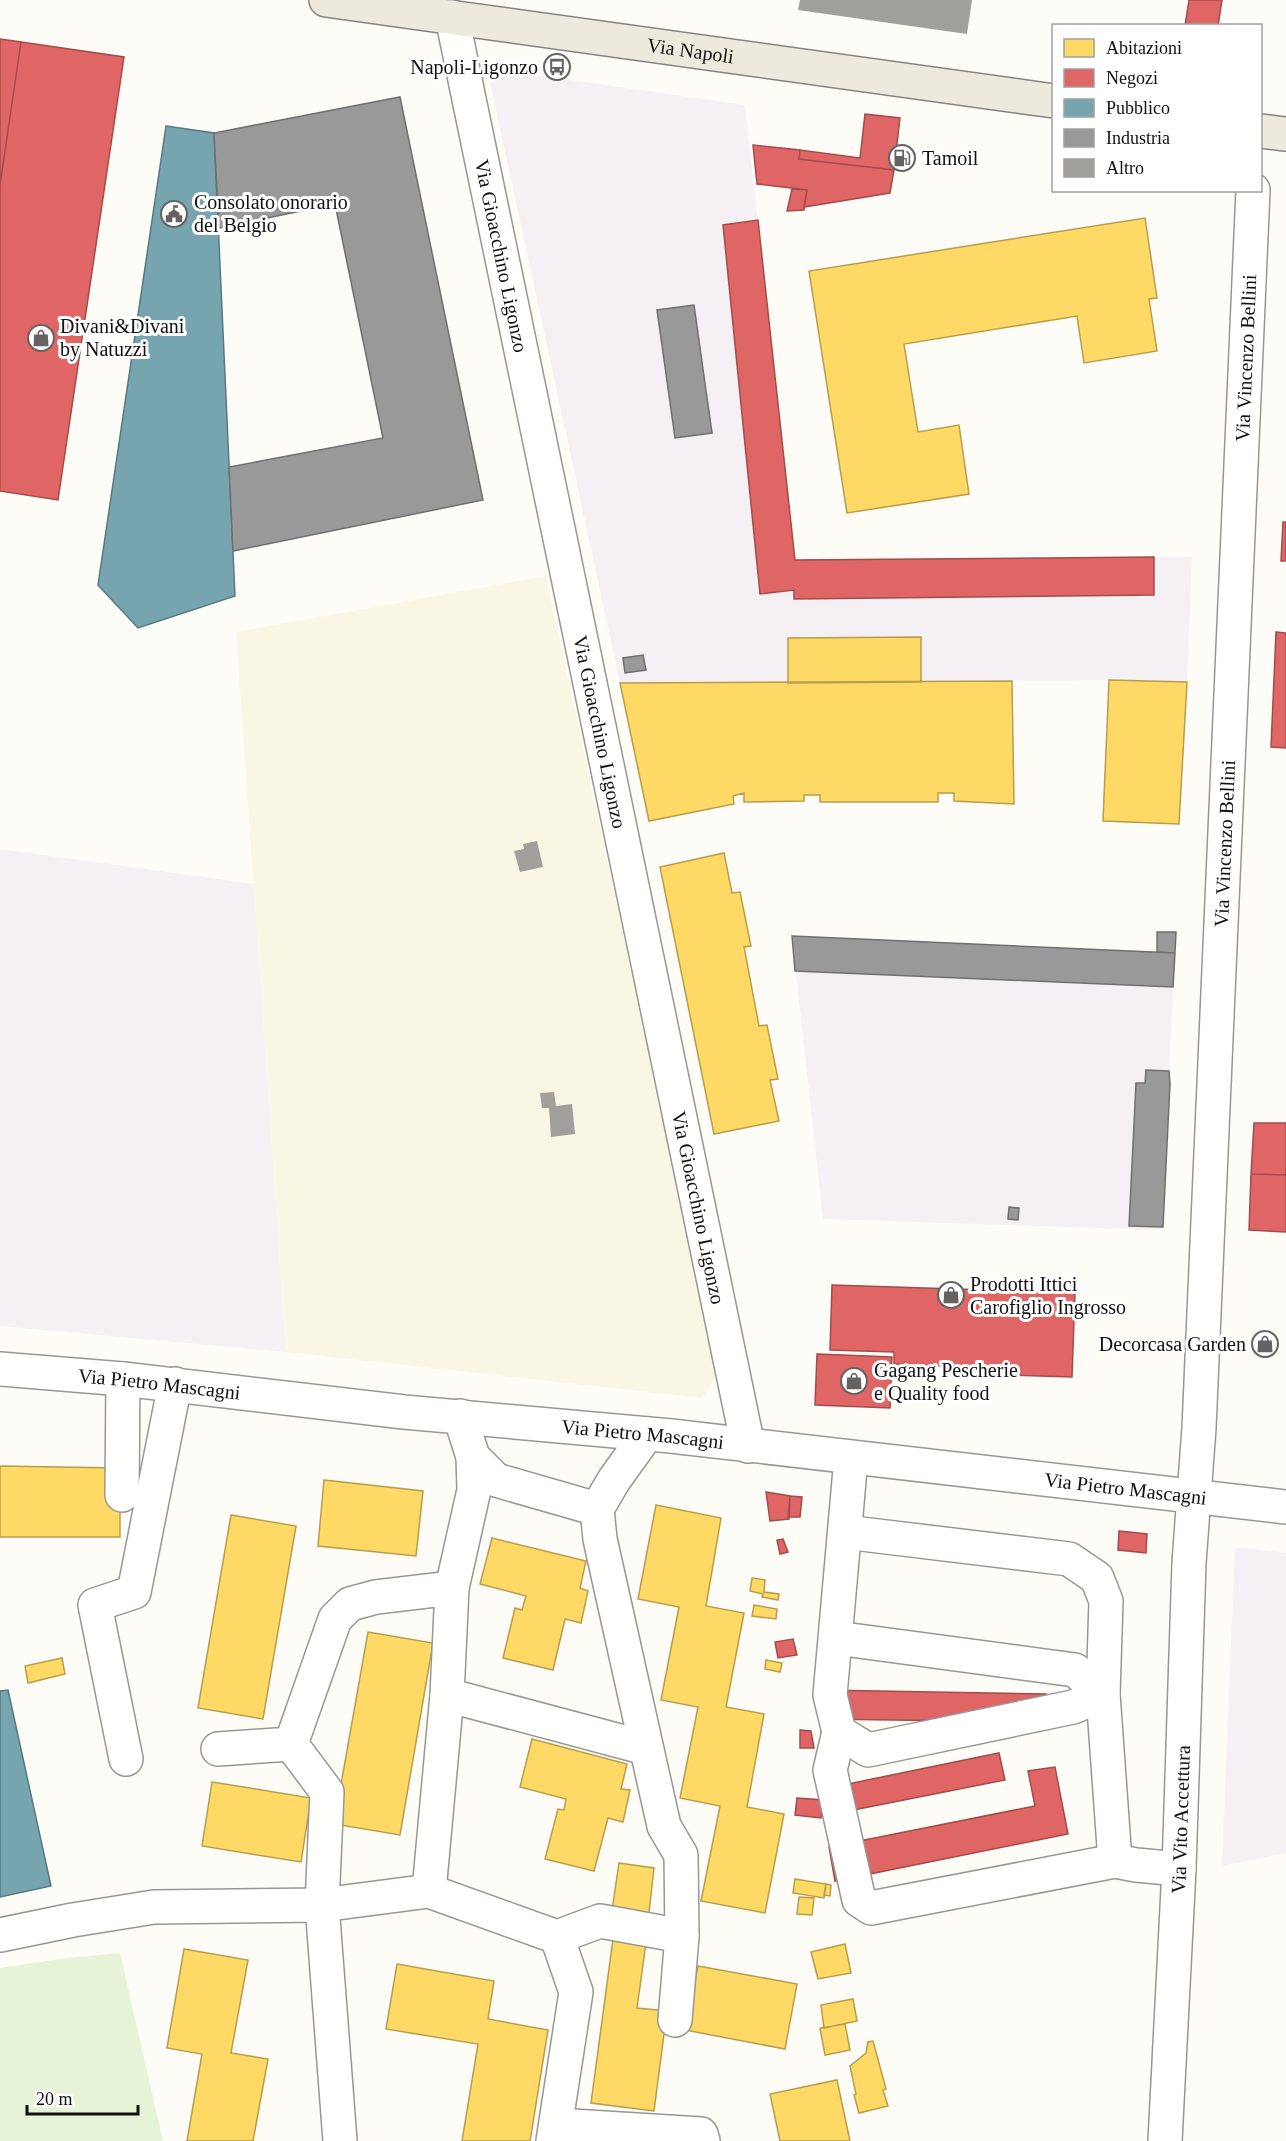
<svg xmlns="http://www.w3.org/2000/svg" width="1286" height="2141" font-family="'Times New Roman',serif">
<style>
.industrial{fill:#f5f0f3}
.farmland{fill:#f9f7e4}
.green{fill:#e7f3d7}
.homes{fill:#ffd966;stroke:#b89d4c;stroke-width:1.5}
.shops{fill:#e06666;stroke:#a24c4c;stroke-width:1.5}
.public{fill:#76a5af;stroke:#587980;stroke-width:1.5}
.industry{fill:#999;stroke:#707070;stroke-width:1.5}
.building{fill:#a19f9c}
.lines{fill:none;stroke-linecap:round;stroke-linejoin:round}
.minor-casing{stroke:#979795;stroke-width:36}
.major-casing{stroke:#858482;stroke-width:36}
.minor{stroke:#fffffe;stroke-width:33}
.major{stroke:#ede9dc;stroke-width:33}
.labels{text-anchor:middle;dominant-baseline:central;stroke-width:6;stroke-linejoin:round;paint-order:stroke}
.street-label{font-size:20px;fill:#111;stroke:#fff}
.poi-label{font-size:20px;fill:#111;stroke:#fff;text-anchor:start}
</style>
<rect width="100%" height="100%" fill="#fdfcf7"/>
<path class="industrial" d="M 487,68 L 745,105 L 795,559 L 1192,557 L 1187,682 L 1109,680 L 620,683 Z
M 0,849 L 254,884 L 286,1352 L 0,1326 Z
M 792,936 L 1175,953 L 1161,1230 L 823,1219 Z
M 1235,1547 L 1286,1553 L 1286,1853 L 1222,1866 Z"/>
<path class="farmland" d="M 546,576 L 718,1374 L 702,1398 L 286,1352 L 236,632 Z"/>
<path class="green" d="M 120,1953 L 163,2141 L 0,2141 L 0,1968 L 67,1958 Z"/>
<path class="homes" d="M 1145,218 L 1157,298 L 1149,299 L 1157,351 L 1084,363 L 1077,316 L 904,344 L 918,432 L 959,425 L 969,494 L 847,513 L 809,271 Z
M 921,637 L 921,682 L 788,683 L 788,638 Z
M 1109,680 L 1187,682 L 1179,824 L 1103,821 Z
M 1012,681 L 1014,804 L 954,801 L 954,793 L 938,793 L 938,802 L 820,802 L 820,795 L 804,795 L 804,801 L 744,802 L 744,793 L 733,796 L 734,804 L 649,821 L 620,683 Z
M 724,853 L 732,893 L 740,892 L 751,946 L 744,947 L 759,1026 L 767,1025 L 778,1079 L 770,1080 L 779,1121 L 714,1134 L 660,867 Z
M 0,1466 L 120,1468 L 120,1537 L 0,1537 Z
M 324,1480 L 423,1491 L 416,1556 L 318,1546 Z
M 656,1505 L 721,1518 L 706,1606 L 744,1613 L 726,1707 L 764,1714 L 747,1807 L 784,1814 L 765,1913 L 701,1901 L 720,1806 L 680,1798 L 698,1707 L 661,1700 L 679,1607 L 638,1599 Z
M 231,1515 L 296,1526 L 263,1719 L 198,1708 Z
M 492,1538 L 586,1561 L 580,1588 L 588,1591 L 581,1623 L 565,1619 L 553,1670 L 503,1658 L 515,1608 L 522,1610 L 526,1596 L 480,1584 Z
M 752,1578 L 765,1580 L 764,1592 L 779,1594 L 778,1600 L 762,1597 L 763,1594 L 750,1591 Z
M 754,1605 L 777,1609 L 776,1619 L 752,1616 Z
M 368,1632 L 433,1643 L 400,1835 L 334,1824 Z
M 62,1658 L 65,1674 L 28,1683 L 25,1666 Z
M 766,1660 L 782,1663 L 780,1672 L 765,1669 Z
M 532,1739 L 627,1764 L 621,1789 L 630,1790 L 623,1822 L 608,1818 L 594,1871 L 545,1859 L 558,1809 L 564,1810 L 566,1799 L 520,1787 Z
M 212,1782 L 311,1798 L 301,1862 L 202,1846 Z
M 619,1863 L 654,1868 L 648,1921 L 611,1917 Z
M 795,1879 L 826,1884 L 824,1898 L 793,1893 Z
M 826,1884 L 831,1885 L 830,1896 L 824,1895 Z
M 799,1897 L 814,1898 L 812,1915 L 797,1914 Z
M 613,1939 L 646,1943 L 637,2008 L 667,2011 L 654,2111 L 591,2103 Z
M 845,1944 L 851,1973 L 818,1979 L 811,1952 Z
M 184,1949 L 248,1960 L 231,2053 L 268,2059 L 253,2141 L 187,2141 L 202,2054 L 167,2048 Z
M 397,1964 L 494,1981 L 488,2019 L 548,2030 L 530,2141 L 462,2141 L 478,2044 L 386,2029 Z
M 698,1966 L 797,1984 L 785,2049 L 685,2030 Z
M 853,1999 L 857,2021 L 824,2028 L 821,2005 Z
M 845,2024 L 850,2050 L 825,2055 L 820,2028 Z
M 873,2041 L 886,2089 L 883,2090 L 888,2106 L 859,2113 L 854,2095 L 856,2094 L 850,2066 L 866,2053 L 868,2042 Z
M 837,2080 L 850,2141 L 780,2141 L 770,2094 Z"/>
<path class="shops" d="M 1189,0 L 1222,0 L 1218,26 L 1185,26 Z
M 0,39 L 21,42 L 0,185 Z
M 21,42 L 124,57 L 58,500 L 0,491 L 0,185 Z
M 865,114 L 900,118 L 894,170 L 799,159 L 800,150 L 860,158 Z
M 753,145 L 800,150 L 799,159 L 894,170 L 890,193 L 804,207 L 807,190 L 757,184 Z
M 792,189 L 807,190 L 804,210 L 787,211 Z
M 758,220 L 795,560 L 1154,557 L 1154,595 L 794,599 L 794,590 L 760,594 L 723,225 Z
M 1283,522 L 1286,522 L 1286,561 L 1281,561 Z
M 1276,632 L 1286,633 L 1286,748 L 1271,747 Z
M 1254,1123 L 1286,1123 L 1286,1175 L 1251,1174 Z
M 1251,1174 L 1286,1175 L 1286,1232 L 1249,1230 Z
M 832,1285 L 1075,1293 L 1072,1377 L 969,1374 L 969,1367 L 894,1364 L 894,1352 L 830,1350 Z
M 817,1354 L 892,1357 L 890,1408 L 815,1405 Z
M 766,1492 L 790,1496 L 789,1519 L 770,1521 Z
M 790,1496 L 802,1497 L 800,1517 L 788,1517 Z
M 1119,1531 L 1147,1534 L 1146,1553 L 1118,1550 Z
M 783,1539 L 788,1552 L 780,1554 L 777,1540 Z
M 793,1639 L 797,1655 L 778,1658 L 775,1642 Z
M 823,1690 L 1046,1694 L 1045,1722 L 822,1719 Z
M 800,1730 L 811,1731 L 814,1748 L 800,1748 Z
M 999,1753 L 1005,1780 L 843,1812 L 838,1786 Z
M 1055,1767 L 1068,1834 L 835,1881 L 829,1847 L 1035,1806 L 1028,1771 Z
M 797,1798 L 823,1800 L 821,1818 L 795,1815 Z"/>
<path class="public" d="M 166,126 L 214,133 L 235,596 L 138,628 L 98,585 Z
M 8,1690 L 51,1886 L 0,1897 L 0,1691 Z"/>
<path class="industry" d="M 400,97 L 483,500 L 233,551 L 229,467 L 383,438 L 335,204 L 219,228 L 214,133 Z
M 694,305 L 712,433 L 675,438 L 657,310 Z
M 643,655 L 646,670 L 625,673 L 623,658 Z
M 1157,932 L 1176,932 L 1175,953 L 1157,952 Z
M 792,936 L 1175,953 L 1173,987 L 795,971 Z
M 1146,1070 L 1169,1071 L 1170,1084 L 1163,1227 L 1129,1226 L 1136,1083 L 1145,1083 Z
M 1009,1207 L 1019,1208 L 1018,1220 L 1008,1219 Z"/>
<path class="building" d="M 800,0 L 972,0 L 967,34 L 798,10 Z
M 537,841 L 543,867 L 520,872 L 514,851 L 524,849 L 523,844 Z
M 554,1092 L 556,1106 L 572,1104 L 575,1134 L 551,1137 L 549,1108 L 542,1108 L 540,1093 Z"/>
<g class="lines">
<defs>
<g id="minor">
<path id="s1" d="M 452,17 L 748,1446"/>
<path id="s2" d="M 0,1369 L 123,1379 L 404,1412 L 671,1436 L 1286,1507"/>
<path d="M 647,1434 L 614,1480 L 597,1509 L 600,1539 L 664,1826 L 681,1855 L 682,1936 L 675,2020"/>
<path d="M 473,1457 L 496,1480 L 597,1509"/>
<path d="M 122,1495 L 123,1379"/>
<path d="M 845,1532 L 1069,1559 L 1097,1578 L 1106,1601 L 1103,1694 L 1115,1861"/>
<path d="M 836,1638 L 1075,1670 L 1103,1694 L 1073,1707 L 868,1750 L 839,1732 L 830,1695 L 851,1458"/>
<path d="M 447,1695 L 646,1748"/>
<path d="M 839,1732 L 830,1770 L 859,1900 L 871,1908 L 1115,1861 L 1136,1865 L 1179,1869"/>
<path d="M 291,1744 L 327,1792 L 322,1905 L 340,2141"/>
<path d="M 218,1749 L 291,1744 L 335,1619 L 350,1604 L 376,1597 L 452,1588"/>
<path d="M 126,1759 L 95,1605 L 134,1592 L 175,1384"/>
<path d="M 429,1891 L 447,1695 L 452,1588 L 474,1490 L 473,1457 L 460,1416"/>
<path d="M 0,1935 L 73,1920 L 154,1907 L 322,1905 L 429,1891 L 557,1937 L 600,1921 L 682,1936"/>
<path d="M 556,2125 L 701,2134 L 703,2141"/>
<path d="M 553,2141 L 576,1992 L 557,1937"/>
<path id="s3" d="M 1165,2141 L 1179,1869 L 1189,1563 L 1199,1428 L 1253,190"/>
</g>
<g id="major">
<path id="s4" d="M 326,0 L 1054,101"/>
<path d="M 1260,131 L 1286,134"/>
</g>
</defs>
<use href="#minor" class="minor-casing"/>
<use href="#major" class="major-casing"/>
<use href="#minor" class="minor"/>
<use href="#major" class="major"/>
</g>
<defs>
<symbol id="bus-ring" viewBox="-11 -11 22 22"><circle r="9.5" fill="#fff" stroke="#646362" stroke-width="1.5"/><path d="M-5-6H5V4H4V6H2V4H-2V6H-4V4H-5ZM-3.5-4V0h7V-4ZM-3.5 1.2v1.5H-2V1.2ZM2 1.2v1.5H3.5V1.2Z" fill="#646362"/></symbol>
<symbol id="fuel-ring" viewBox="-11 -11 22 22"><circle r="9.5" fill="#fff" stroke="#646362" stroke-width="1.5"/><path d="M-5.5-6h7V0h2V4h1.3V-2.5L3-4.5l.8-.8L6-3V5H2.5V1h-1V6h-7ZM-4.2-4.7v3.2H.2V-4.7Z" fill="#646362"/></symbol>
<symbol id="civic-ring" viewBox="-11 -11 22 22"><circle r="9.5" fill="#fff" stroke="#646362" stroke-width="1.5"/><path d="M-.6-6.5H3V-4.5H.6V-3L4-1V1h2V6H-6V1h2V-1L-.6-3ZM-1.2 2.5V6h2.4V2.5Z" fill="#646362"/></symbol>
<symbol id="shop-ring" viewBox="-11 -11 22 22"><circle r="9.5" fill="#fff" stroke="#646362" stroke-width="1.5"/><path d="M-5-2.5h2.3a2.7 3.5 0 0 1 5.4 0H5L5.5 6h-11ZM-1.5-2.5h3a1.5 2.3 0 0 0-3 0Z" fill="#646362"/></symbol>
</defs>
<g fill-rule="evenodd">
<use href="#bus-ring" x="542" y="52" width="30" height="30"/>
<use href="#fuel-ring" x="887" y="143" width="30" height="30"/>
<use href="#civic-ring" x="159" y="199" width="30" height="30"/>
<use href="#shop-ring" x="26" y="323" width="30" height="30"/>
<use href="#shop-ring" x="936" y="1280" width="30" height="30"/>
<use href="#shop-ring" x="1250" y="1329" width="30" height="30"/>
<use href="#shop-ring" x="839" y="1366" width="30" height="30"/>
</g>
<g class="labels">
<g class="street-label">
<text stroke="none"><textPath href="#s4" startOffset="368">Via Napoli</textPath></text>
<text stroke="none"><textPath href="#s1" startOffset="244">Via Gioacchino Ligonzo</textPath></text>
<text stroke="none"><textPath href="#s3" startOffset="1785">Via Vincenzo Bellini</textPath></text>
<text stroke="none"><textPath href="#s1" startOffset="730">Via Gioacchino Ligonzo</textPath></text>
<text stroke="none"><textPath href="#s3" startOffset="1299">Via Vincenzo Bellini</textPath></text>
<text stroke="none"><textPath href="#s1" startOffset="1216">Via Gioacchino Ligonzo</textPath></text>
<text stroke="none"><textPath href="#s2" startOffset="160">Via Pietro Mascagni</textPath></text>
<text stroke="none"><textPath href="#s2" startOffset="646">Via Pietro Mascagni</textPath></text>
<text stroke="none"><textPath href="#s2" startOffset="1132">Via Pietro Mascagni</textPath></text>
<text stroke="none"><textPath href="#s3" startOffset="322">Via Vito Accettura</textPath></text>
</g>
<g class="poi-label">
<text x="538" y="67" text-anchor="end">Napoli-Ligonzo</text>
<text x="922" y="158">Tamoil</text>
<text x="194" y="202">Consolato onorario<tspan x="194" dy="23">del Belgio</tspan></text>
<text x="60" y="326">Divani&amp;Divani<tspan x="60" dy="23">by Natuzzi</tspan></text>
<text x="970" y="1284">Prodotti Ittici<tspan x="970" dy="23">Carofiglio Ingrosso</tspan></text>
<text x="1246" y="1344" text-anchor="end">Decorcasa Garden</text>
<text x="874" y="1370">Gagang Pescherie<tspan x="874" dy="23">e Quality food</tspan></text>
</g>
</g>
<rect x="1052" y="24" width="210" height="168" fill="#ffffff" stroke="#a0a0a0" stroke-width="1.5"/>
<rect x="1064" y="39" width="30" height="18" fill="#ffd966" stroke="#a0a0a0" stroke-width="1.5"/>
<text x="1106" y="54" font-size="18" fill="#111111">Abitazioni</text>
<rect x="1064" y="69" width="30" height="18" fill="#e06666" stroke="#a0a0a0" stroke-width="1.5"/>
<text x="1106" y="84" font-size="18" fill="#111111">Negozi</text>
<rect x="1064" y="99" width="30" height="18" fill="#76a5af" stroke="#a0a0a0" stroke-width="1.5"/>
<text x="1106" y="114" font-size="18" fill="#111111">Pubblico</text>
<rect x="1064" y="129" width="30" height="18" fill="#999999" stroke="#a0a0a0" stroke-width="1.5"/>
<text x="1106" y="144" font-size="18" fill="#111111">Industria</text>
<rect x="1064" y="159" width="30" height="18" fill="#a19f9c" stroke="#a0a0a0" stroke-width="1.5"/>
<text x="1106" y="174" font-size="18" fill="#111111">Altro</text>
<path d="M27 2105v9h111v-9" fill="none" stroke="#111111" stroke-width="3"/>
<text x="36" y="2105" font-size="18" fill="#111111" stroke="#ffffff" stroke-width="4.5" paint-order="stroke">20 m</text>
</svg>
